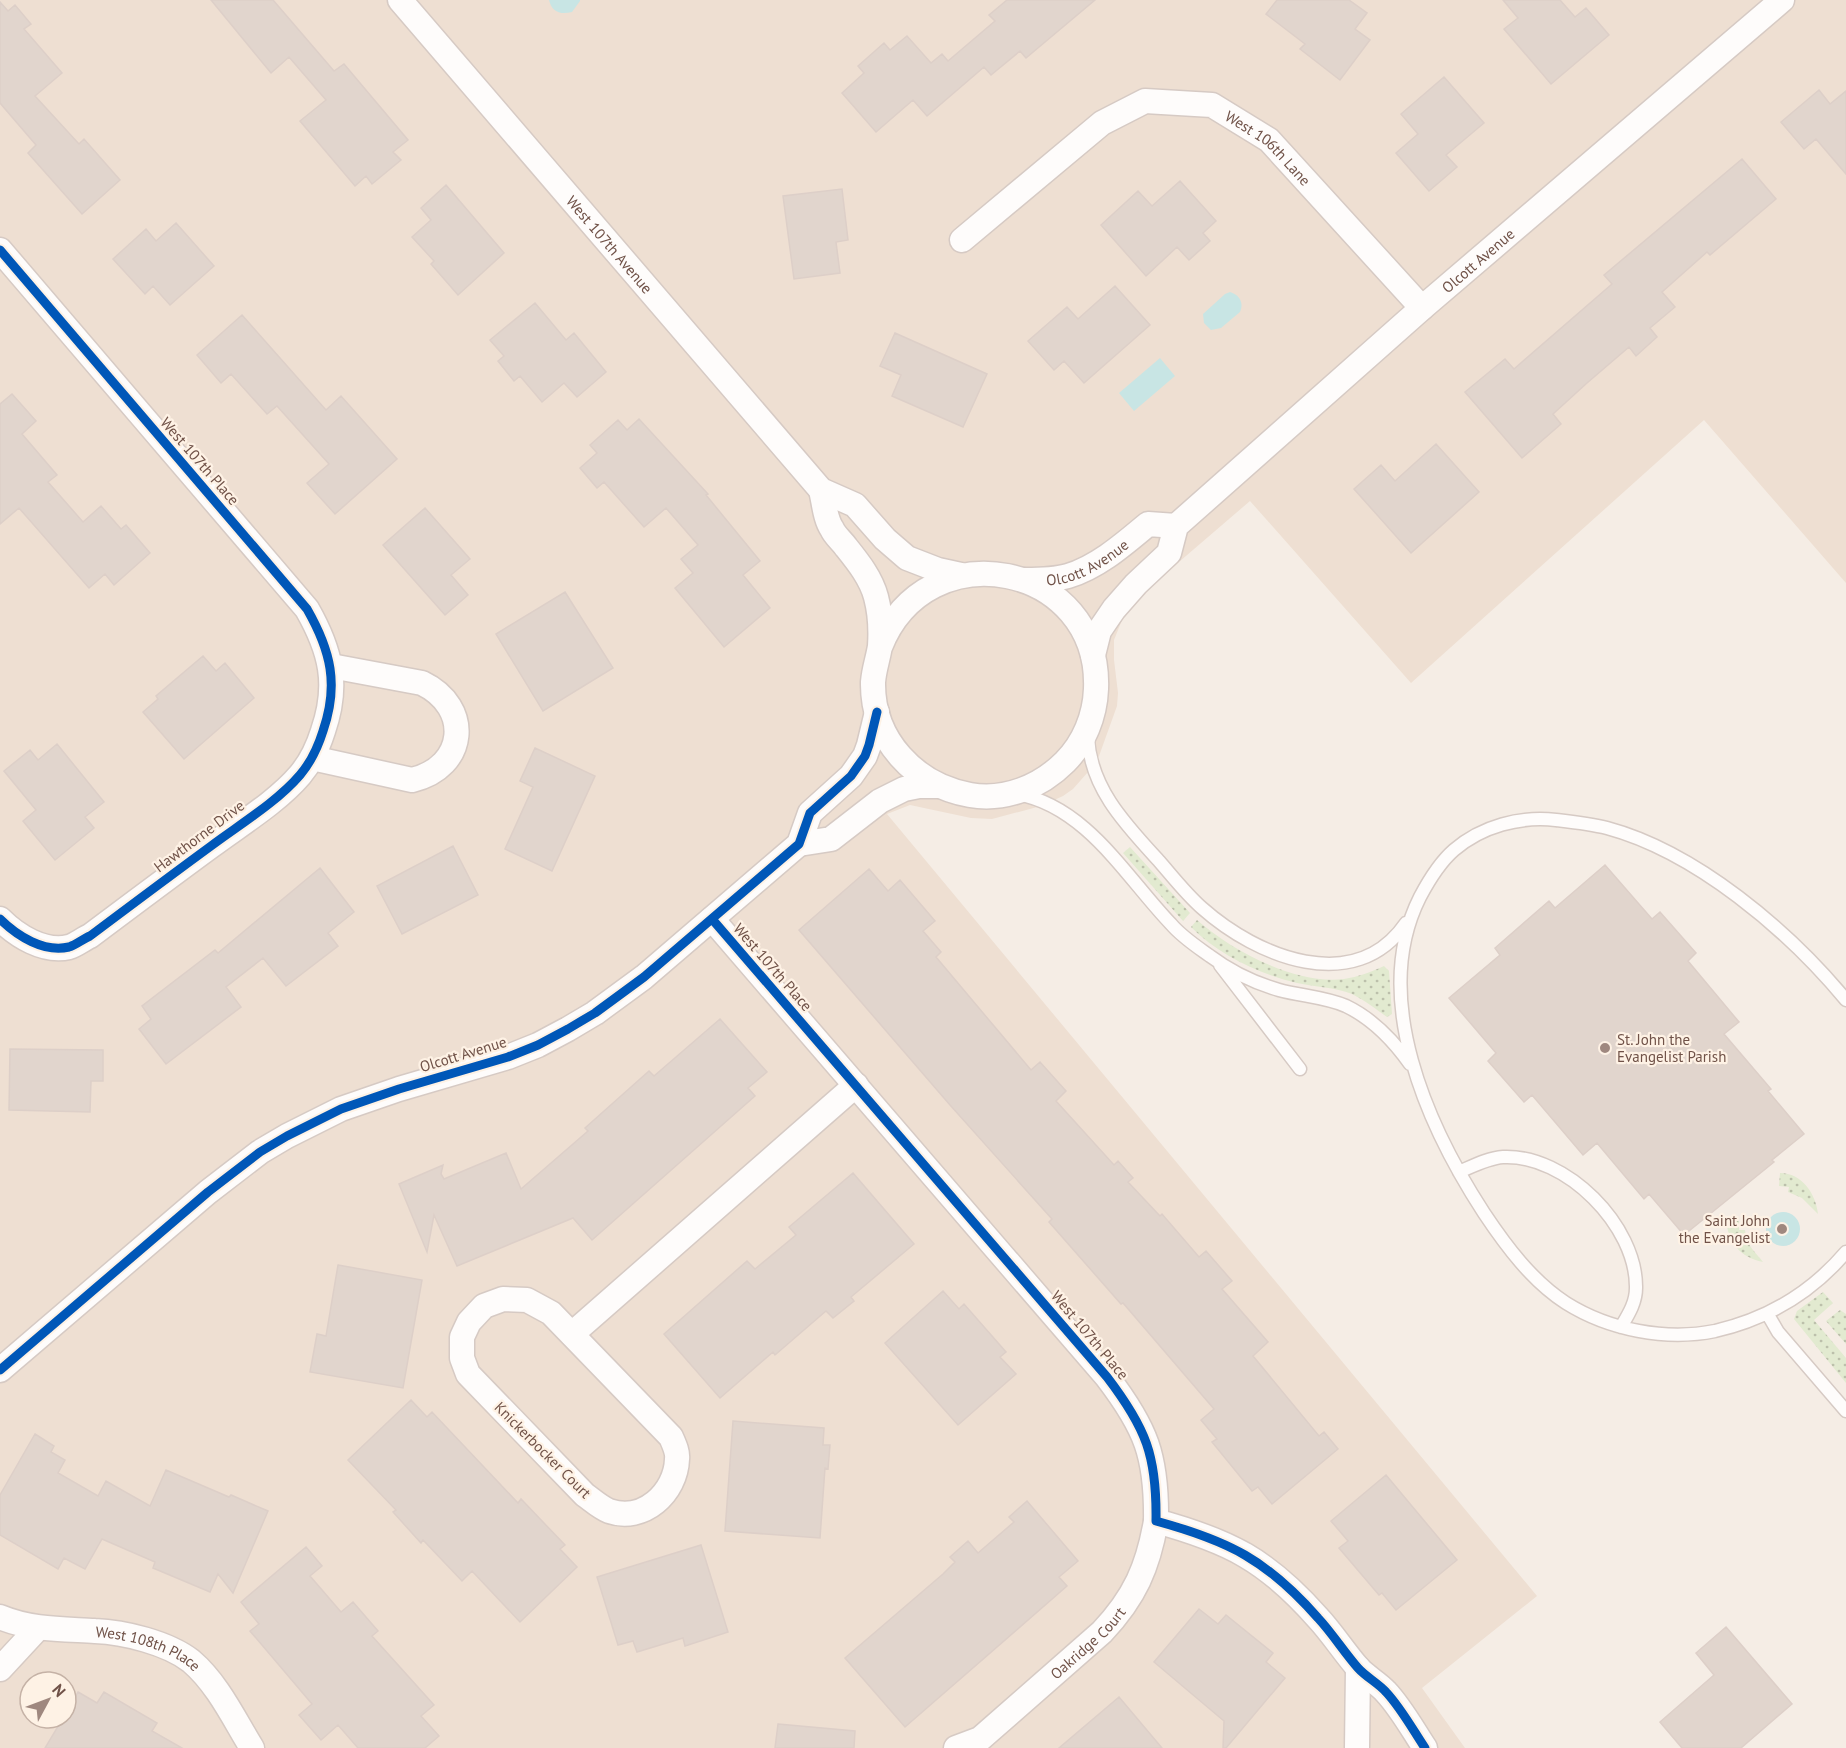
<svg xmlns="http://www.w3.org/2000/svg" width="1846" height="1748" font-family="'PT Sans',sans-serif">
<style>
.residential{fill:#eedfd2;fill-rule:evenodd}
.grass{fill:url(#grass-dots)}
.water{fill:#c8e5e4}
.building{fill:#e1d5cd;stroke:#ddcfc8;stroke-width:1.5}
.lines{fill:none;stroke-linecap:round;stroke-linejoin:round}
.service-casing{stroke:#d6cac4;stroke-width:15}
.minor-casing{stroke:#d6cac4;stroke-width:27}
.service{stroke:#fefcfb;stroke-width:12}
.minor{stroke:#fefcfb;stroke-width:24}
.cycleway-casing{stroke:#fef2e5;stroke-width:13}
.cycleway{stroke:#0057b8;stroke-width:9}
.poi-dot{fill:#9f887f;stroke:#fef2e5;stroke-width:2}
.labels{text-anchor:middle;dominant-baseline:central;stroke-width:4.5;stroke-linejoin:round;paint-order:stroke}
.street-label{font-size:15px;fill:#705248;stroke:#fef2e5}
.poi-label{font-size:15px;fill:#705248;stroke:#fef2e5;text-anchor:start}
</style>
<defs>
<pattern id="grass-dots" width="8" height="8" patternUnits="userSpaceOnUse" patternTransform="scale(1.5)"><rect width="8" height="8" fill="#e2ead0"/><path d="M2 2h.1M6 6h.1" fill="none" stroke="#bcc0ab" stroke-width="1.8" stroke-linecap="round"/></pattern>
</defs>
<rect width="100%" height="100%" fill="#f5ede5"/>
<path class="residential" d="M 0,0 L 1846,0 L 1846,583 L 1704,420 L 1411,683 L 1250,501 L 1144,592 L 1124,615 L 1114,640 L 1114,660 L 1118,693 L 1117,706 L 1099,756 L 1088,772 L 1073,789 L 1063,796 L 1041,806 L 992,819 L 971,818 L 910,805 L 887,814 L 1537,1596 L 1422,1688 L 1465,1748 L 0,1748 ZM 30,1682 L 66,1682 L 66,1718 L 30,1718 Z"/>
<path class="grass" d="M 1130,847 L 1190,913 L 1183,921 L 1123,853 Z
M 1197,920 C 1232,951 1296,985 1344,979 C 1358,977 1371,972 1384,966 L 1389,971 L 1392,1014 L 1387,1017 C 1376,1009 1364,1000 1352,994 C 1335,987 1315,987 1297,983 C 1259,974 1219,955 1191,927 Z
M 1780,1173 C 1802,1173 1816,1194 1818,1214 L 1802,1198 L 1788,1192 L 1789,1187 L 1779,1186 Z
M 1726,1219 L 1739,1221 L 1739,1230 L 1745,1230 C 1747,1247 1755,1251 1763,1262 C 1740,1257 1728,1243 1726,1219 Z
M 1823,1292 L 1833,1303 L 1814,1320 L 1846,1358 L 1846,1383 L 1794,1319 L 1797,1311 Z
M 1840,1310 L 1846,1314 L 1846,1344 L 1826,1321 Z"/>
<path class="water" d="M 549,0 L 580,0 L 580,1 L 572,12 C 560,15 552,12 549,0 Z
M 1230,292 C 1240,295 1244,303 1240,312 L 1221,328 L 1211,330 L 1204,323 L 1203,314 L 1225,294 Z
M 1160,358 L 1175,376 L 1134,411 L 1119,393 Z
M1766 1229a17 17 0 1 1 34 0a17 17 0 1 1-34 0Z"/>
<path class="building" d="M 211,0 L 273,0 L 334,71 L 344,64 L 408,140 L 393,152 L 401,160 L 372,184 L 366,176 L 355,186 L 300,121 L 326,100 L 289,57 L 271,73 Z
M 1007,0 L 1095,0 L 1026,58 L 1020,51 L 991,75 L 984,67 L 927,116 L 913,100 L 876,132 L 842,93 L 864,73 L 858,66 L 884,43 L 890,50 L 907,36 L 931,63 L 942,54 L 948,61 L 995,21 L 989,15 Z
M 1277,0 L 1349,0 L 1367,13 L 1355,29 L 1370,40 L 1340,80 L 1300,49 L 1305,44 L 1266,14 Z
M 1503,0 L 1560,0 L 1575,17 L 1586,8 L 1609,35 L 1551,84 L 1504,29 L 1518,18 Z
M 0,2 L 8,11 L 15,5 L 31,24 L 24,29 L 62,73 L 35,96 L 79,144 L 84,139 L 120,180 L 82,214 L 28,153 L 36,145 L 0,103 Z
M 1444,77 L 1484,123 L 1446,155 L 1457,167 L 1429,191 L 1396,153 L 1418,134 L 1401,114 Z
M 1819,90 L 1830,104 L 1846,91 L 1846,174 L 1816,139 L 1804,149 L 1781,122 Z
M 1742,159 L 1776,199 L 1710,255 L 1707,252 L 1662,292 L 1675,307 L 1650,328 L 1657,337 L 1636,356 L 1629,347 L 1587,383 L 1553,414 L 1561,424 L 1522,458 L 1465,392 L 1505,359 L 1514,369 L 1612,284 L 1604,275 Z
M 1180,181 L 1216,221 L 1203,233 L 1210,241 L 1189,260 L 1177,247 L 1146,276 L 1101,225 L 1138,191 L 1152,206 Z
M 446,185 L 504,253 L 458,295 L 431,264 L 434,261 L 412,237 L 431,220 L 421,208 Z
M 842,189 L 848,240 L 836,242 L 840,273 L 794,279 L 783,196 Z
M 176,223 L 214,266 L 170,305 L 153,286 L 145,294 L 113,259 L 146,229 L 156,241 Z
M 1115,286 L 1150,325 L 1084,383 L 1064,361 L 1054,370 L 1028,341 L 1067,307 L 1078,319 Z
M 535,303 L 566,340 L 574,333 L 606,372 L 577,397 L 564,383 L 542,402 L 520,376 L 514,381 L 498,361 L 504,356 L 490,340 Z
M 242,315 L 326,410 L 341,396 L 397,459 L 335,514 L 307,483 L 329,464 L 277,406 L 267,414 L 231,374 L 221,383 L 197,355 Z
M 895,333 L 987,374 L 963,427 L 892,396 L 901,375 L 880,366 Z
M 12,394 L 36,421 L 22,434 L 57,475 L 48,482 L 83,522 L 101,506 L 121,529 L 126,525 L 150,553 L 114,585 L 105,574 L 89,588 L 19,508 L 0,524 L 0,404 Z
M 639,419 L 708,494 L 706,495 L 760,561 L 743,575 L 770,608 L 724,647 L 675,588 L 693,573 L 681,559 L 698,545 L 666,508 L 644,527 L 604,482 L 597,488 L 580,468 L 597,453 L 590,445 L 618,420 L 627,430 Z
M 1436,444 L 1479,492 L 1411,553 L 1354,489 L 1381,465 L 1395,481 Z
M 425,508 L 470,559 L 451,575 L 468,595 L 445,615 L 383,545 Z
M 565,592 L 613,668 L 543,711 L 496,634 Z
M 203,656 L 216,671 L 225,663 L 254,698 L 184,759 L 143,712 L 158,699 L 156,696 Z
M 57,744 L 104,802 L 85,817 L 94,828 L 55,860 L 23,821 L 36,810 L 4,771 L 30,750 L 38,760 Z
M 535,748 L 595,776 L 552,871 L 505,849 L 533,787 L 520,781 Z
M 453,846 L 478,895 L 402,934 L 377,886 Z
M 1605,865 L 1652,919 L 1660,912 L 1696,953 L 1688,961 L 1739,1022 L 1724,1034 L 1771,1089 L 1768,1091 L 1804,1134 L 1772,1160 L 1774,1162 L 1684,1235 L 1649,1194 L 1644,1199 L 1597,1143 L 1583,1155 L 1532,1095 L 1524,1102 L 1488,1061 L 1496,1053 L 1449,998 L 1500,955 L 1495,948 L 1549,901 L 1555,908 Z
M 320,868 L 354,912 L 328,933 L 338,946 L 286,986 L 263,958 L 226,987 L 241,1007 L 166,1064 L 139,1029 L 151,1019 L 142,1006 L 215,950 L 218,953 Z
M 869,869 L 888,891 L 900,880 L 935,921 L 923,931 L 941,952 L 936,957 L 1031,1070 L 1040,1062 L 1066,1091 L 1056,1101 L 1114,1165 L 1118,1161 L 1133,1178 L 1128,1182 L 1160,1216 L 1162,1214 L 1199,1257 L 1206,1251 L 1232,1281 L 1222,1289 L 1268,1342 L 1253,1356 L 1319,1436 L 1324,1432 L 1338,1449 L 1272,1504 L 1258,1487 L 1252,1491 L 1212,1442 L 1217,1439 L 1201,1420 L 1214,1409 L 1123,1303 L 1121,1304 L 1049,1222 L 1052,1219 L 950,1105 L 799,930 Z
M 720,1019 L 767,1072 L 748,1088 L 755,1096 L 592,1240 L 573,1218 L 457,1266 L 434,1215 L 427,1252 L 399,1184 L 443,1165 L 441,1174 L 444,1179 L 506,1153 L 521,1189 L 588,1131 L 585,1128 L 649,1071 L 654,1076 Z
M 10,1049 L 103,1050 L 103,1081 L 91,1081 L 90,1112 L 9,1110 Z
M 853,1173 L 914,1244 L 851,1297 L 854,1301 L 833,1318 L 826,1311 L 775,1355 L 773,1352 L 720,1398 L 664,1334 L 747,1261 L 755,1269 L 796,1235 L 789,1227 Z
M 338,1265 L 422,1280 L 403,1388 L 310,1372 L 317,1334 L 326,1336 Z
M 943,1291 L 959,1309 L 964,1304 L 1006,1352 L 1000,1357 L 1016,1374 L 958,1425 L 885,1343 Z
M 411,1400 L 427,1417 L 432,1412 L 518,1503 L 521,1499 L 565,1545 L 560,1549 L 577,1567 L 520,1622 L 472,1571 L 462,1581 L 423,1540 L 421,1543 L 393,1512 L 396,1510 L 348,1460 Z
M 733,1421 L 824,1428 L 823,1445 L 830,1445 L 828,1469 L 825,1468 L 820,1538 L 725,1531 Z
M 35,1434 L 54,1446 L 51,1452 L 65,1460 L 58,1473 L 98,1496 L 106,1481 L 150,1506 L 166,1470 L 229,1497 L 231,1495 L 268,1511 L 233,1593 L 218,1574 L 210,1592 L 153,1568 L 155,1562 L 102,1539 L 85,1569 L 64,1558 L 58,1569 L 0,1535 L 0,1495 Z
M 1386,1475 L 1457,1560 L 1396,1610 L 1382,1593 L 1379,1595 L 1339,1548 L 1348,1541 L 1331,1521 Z
M 1027,1501 L 1078,1561 L 1059,1577 L 1067,1586 L 905,1727 L 845,1658 L 943,1574 L 955,1562 L 950,1557 L 968,1541 L 978,1553 L 1014,1522 L 1009,1517 Z
M 701,1545 L 728,1632 L 685,1646 L 683,1638 L 637,1652 L 633,1641 L 618,1645 L 597,1577 Z
M 306,1547 L 322,1566 L 310,1576 L 341,1612 L 353,1602 L 378,1631 L 372,1636 L 434,1705 L 421,1716 L 439,1736 L 425,1748 L 358,1748 L 338,1725 L 321,1740 L 299,1715 L 312,1704 L 250,1631 L 259,1624 L 241,1602 Z
M 1199,1609 L 1218,1624 L 1226,1615 L 1273,1653 L 1266,1662 L 1285,1678 L 1226,1748 L 1223,1748 L 1224,1721 L 1154,1662 Z
M 1726,1627 L 1792,1704 L 1741,1748 L 1682,1748 L 1660,1722 L 1714,1675 L 1696,1653 Z
M 78,1692 L 97,1703 L 104,1692 L 157,1723 L 152,1731 L 182,1748 L 45,1748 L 63,1718 L 66,1718 L 66,1712 Z
M 1119,1697 L 1162,1748 L 1059,1748 Z
M 778,1724 L 855,1731 L 854,1748 L 775,1748 Z"/>
<g class="lines">
<defs>
<path id="service" d="M 1088,737 C 1090,788 1126,825 1159,861 C 1173,877 1186,894 1202,908 C 1257,957 1355,997 1406,923
M 1017,794 C 1086,806 1126,877 1171,924 C 1182,937 1196,946 1210,956 C 1230,971 1255,983 1279,990 C 1301,996 1325,997 1346,1006 C 1373,1019 1393,1040 1410,1064
M 1220,965 L 1300,1069
M 1846,1000 C 1788,930 1696,852 1607,828 C 1591,824 1573,822 1556,820 C 1520,816 1482,826 1454,850 C 1439,863 1429,880 1420,897 C 1369,998 1428,1127 1484,1213 C 1506,1246 1532,1281 1566,1303 C 1609,1330 1666,1341 1715,1331 C 1767,1319 1812,1292 1846,1252
M 1459,1172 C 1473,1166 1488,1158 1503,1157 C 1566,1154 1637,1226 1636,1288 C 1636,1303 1628,1315 1621,1327
M 1767,1313 L 1778,1332 L 1846,1411"/>
<g id="minor">
<path id="s1" d="M 400,0 L 821,490 L 855,505 L 885,539 L 907,558 L 938,570 L 961,575"/>
<path id="s2" d="M 962,240 L 1102,123 L 1145,101 L 1212,105 L 1269,140 L 1422,308"/>
<path d="M 0,250 L 307,609 C 331,651 339,685 323,731 C 318,747 311,762 300,775 C 277,802 239,825 211,846 C 170,876 130,906 90,936 C 83,939 76,945 69,947 C 44,953 17,936 0,919"/>
<path d="M 821,490 C 824,502 825,519 832,529 C 835,536 842,541 846,547 C 858,562 871,578 876,597 C 880,612 881,631 880,646 C 878,659 874,669 873,682 C 872,740 915,785 970,795 C 1005,801 1040,787 1065,762 C 1084,743 1095,716 1096,689 C 1101,563 927,528 880,647"/>
<path id="s3" d="M 1025,580 C 1039,580 1054,580 1068,576 C 1098,567 1124,544 1148,524 L 1176,526"/>
<path id="s4" d="M 1093,655 L 1099,631 L 1114,609 L 1136,584 L 1169,553 L 1176,526 L 1422,308 L 1782,0"/>
<path d="M 312,758 L 412,780 C 467,767 472,707 422,683 L 331,666"/>
<path d="M 799,844 L 831,839 L 880,801 L 904,789 L 919,786 L 937,786"/>
<path d="M 712,919 L 1107,1377 C 1146,1428 1157,1456 1156,1521 C 1229,1541 1267,1560 1318,1618 C 1332,1633 1344,1652 1358,1668 C 1366,1677 1378,1683 1386,1692 C 1401,1708 1413,1730 1425,1748"/>
<path d="M 503,1299 L 527,1300 L 551,1313 L 671,1437 C 674,1444 678,1452 677,1459 C 676,1493 643,1523 609,1511 C 601,1508 592,1500 585,1495 L 468,1374 L 462,1358 L 462,1337 L 469,1322 L 484,1306 Z"/>
<path d="M 572,1334 L 856,1085"/>
<path d="M 0,1370 L 208,1192 L 260,1152 L 287,1136 L 341,1109 L 399,1089 L 508,1057 L 538,1045 L 568,1029 L 595,1013 L 644,977 L 799,844 L 810,813 L 851,776 L 865,756 L 869,745 L 877,712"/>
<path id="s5" d="M 0,1617 C 31,1630 63,1629 95,1631 C 124,1632 168,1643 191,1661 C 218,1684 234,1719 252,1748"/>
<path d="M 0,1669 L 38,1628"/>
<path id="s6" d="M 956,1748 L 980,1739 L 1102,1632 C 1135,1597 1148,1567 1156,1521"/>
<path d="M 1357,1748 L 1358,1668"/>
</g>
</defs>
<use href="#service" class="service-casing"/>
<use href="#minor" class="minor-casing"/>
<use href="#service" class="service"/>
<use href="#minor" class="minor"/>
<defs>
<path id="cycleway" d="M 0,250 L 307,609 C 331,651 339,685 323,731 C 318,747 311,762 300,775 C 277,802 239,825 211,846 C 170,876 130,906 90,936 C 83,939 76,945 69,947 C 44,953 17,936 0,919
M 712,919 L 1107,1377 C 1146,1428 1157,1456 1156,1521 C 1229,1541 1267,1560 1318,1618 C 1332,1633 1344,1652 1358,1668 C 1366,1677 1378,1683 1386,1692 C 1401,1708 1413,1730 1425,1748
M 0,1370 L 208,1192 L 260,1152 L 287,1136 L 341,1109 L 399,1089 L 508,1057 L 538,1045 L 568,1029 L 595,1013 L 644,977 L 799,844 L 810,813 L 851,776 L 865,756 L 869,745 L 877,712"/>
</defs>
<use href="#cycleway" class="cycleway-casing"/>
<use href="#cycleway" class="cycleway"/>
</g>
<g class="poi-dot">
<circle cx="1605" cy="1048" r="6"/>
<circle cx="1782" cy="1229" r="6"/>
</g>
<g class="labels">
<g class="street-label">
<text stroke="none"><textPath href="#s2" startOffset="369">West 106th Lane</textPath></text>
<text stroke="none"><textPath href="#s1" startOffset="322">West 107th Avenue</textPath></text>
<text stroke="none"><textPath href="#s4" startOffset="560">Olcott Avenue</textPath></text>
<text transform="translate(200 461) rotate(49)">West 107th Place</text>
<text stroke="none"><textPath href="#s3" startOffset="66">Olcott Avenue</textPath></text>
<text transform="translate(199 836) rotate(-37)">Hawthorne Drive</text>
<text transform="translate(773 967) rotate(49)">West 107th Place</text>
<text transform="translate(463 1054) rotate(-17)">Olcott Avenue</text>
<text transform="translate(1090 1335) rotate(50)">West 107th Place</text>
<text transform="translate(543 1450) rotate(45)">Knickerbocker Court</text>
<text stroke="none"><textPath href="#s6" startOffset="170">Oakridge Court</textPath></text>
<text stroke="none"><textPath href="#s5" startOffset="153">West 108th Place</textPath></text>
</g>
<g class="poi-label">
<text x="1617" y="1039">St. John the<tspan x="1617" dy="17">Evangelist Parish</tspan></text>
<text x="1770" y="1220" text-anchor="end">Saint John<tspan x="1770" dy="17">the Evangelist</tspan></text>
</g>
</g>
<g transform="translate(48 1700) rotate(49)"><circle r="28" fill="#fef2e5" stroke="#c5b2a6" stroke-width="1.5"/>
<path d="M0-4.5L10 22L0 15L-10 22Z" fill="#9f887f"/>
<text y="-9" font-size="16" font-weight="bold" text-anchor="middle" fill="#705248">N</text>
</g>
</svg>
